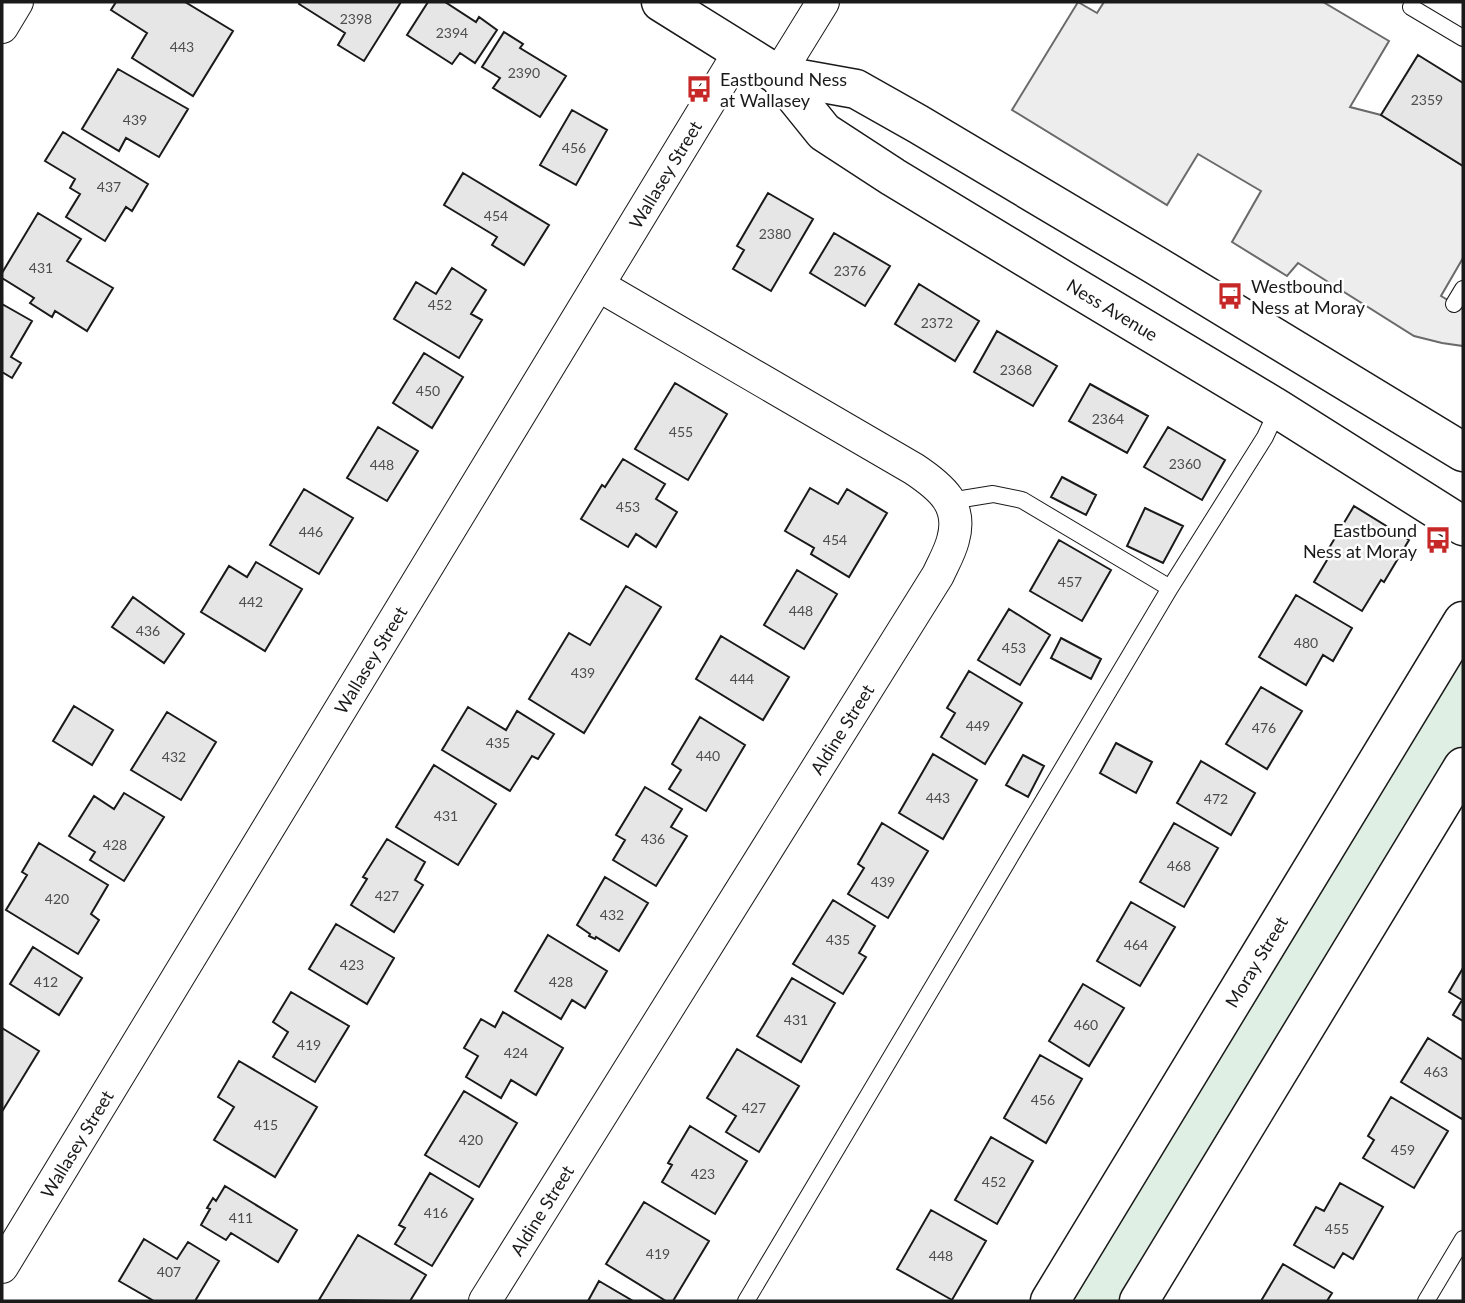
<svg xmlns="http://www.w3.org/2000/svg" width="1465" height="1303" font-family="Lato,sans-serif">
<style>
.green{fill:#e0efe3;stroke:#6a6a6a;stroke-width:2}
.parking{fill:#ededed;stroke:#6a6a6a;stroke-width:2}
.building{fill:#e6e6e6;stroke:#1a1a1a;stroke-width:2}
.lines{fill:none;stroke-linecap:round;stroke-linejoin:round}
.lane-casing{stroke:#1a1a1a;stroke-width:18}
.street-casing{stroke:#1a1a1a;stroke-width:34}
.secondary-casing{stroke:#1a1a1a;stroke-width:41}
.lane{stroke:#fff;stroke-width:16}
.street{stroke:#fff;stroke-width:32}
.secondary{stroke:#fff;stroke-width:38}
.labels{text-anchor:middle;dominant-baseline:central;stroke-width:5;stroke-linejoin:round;paint-order:stroke}
.number-label{font-size:14px;fill:#4d4d4d}
.poi-label{font-size:18px;fill:#1a1a1a;stroke:#fff;text-anchor:start}
.street-label{font-size:18px;fill:#1a1a1a;stroke:#fff}
</style>
<rect width="100%" height="100%" fill="#fff"/>
<path class="green" d="M 1463,621 L 1463,767 L 1139,1301 L 1050,1301 Z"/>
<path class="parking" d="M 1078,2 L 1097,13 L 1104,2 L 1323,2 L 1389,41 L 1350,107 L 1381,115 L 1463,166 L 1463,258 L 1441,296 L 1463,309 L 1463,346 L 1442,343 L 1414,336 L 1298,263 L 1287,276 L 1232,242 L 1261,191 L 1198,154 L 1167,205 L 1012,110 Z"/>
<path class="building" d="M 116,2 L 185,2 L 233,31 L 193,96 L 132,58 L 147,33 L 111,10 Z
M 300,2 L 401,2 L 364,61 L 338,45 L 345,33 L 299,4 Z
M 428,2 L 445,2 L 476,22 L 479,17 L 497,30 L 475,63 L 460,53 L 452,64 L 407,35 Z
M 504,32 L 523,44 L 520,48 L 566,76 L 540,117 L 493,88 L 500,78 L 482,67 Z
M 1418,55 L 1463,83 L 1463,166 L 1381,115 Z
M 118,69 L 188,109 L 159,157 L 126,138 L 119,151 L 82,129 Z
M 572,110 L 607,130 L 576,185 L 540,165 Z
M 63,132 L 148,184 L 132,211 L 126,207 L 105,241 L 66,217 L 80,194 L 70,188 L 75,179 L 45,161 Z
M 463,173 L 549,225 L 524,265 L 492,245 L 497,237 L 444,205 Z
M 768,193 L 813,219 L 771,291 L 733,269 L 744,250 L 737,246 Z
M 38,213 L 81,239 L 67,261 L 113,288 L 87,331 L 55,311 L 52,317 L 30,303 L 34,298 L 2,278 L 2,273 Z
M 834,233 L 890,266 L 865,306 L 810,273 Z
M 452,268 L 486,290 L 471,314 L 482,320 L 459,358 L 394,319 L 416,282 L 436,294 Z
M 919,284 L 979,321 L 955,361 L 895,324 Z
M 2,304 L 32,321 L 11,357 L 21,363 L 12,378 L 2,372 Z
M 997,331 L 1057,366 L 1033,406 L 974,372 Z
M 424,353 L 463,377 L 432,428 L 393,403 Z
M 675,383 L 727,414 L 688,480 L 635,449 Z
M 1090,384 L 1148,416 L 1127,453 L 1069,421 Z
M 378,427 L 418,451 L 387,501 L 347,478 Z
M 1168,427 L 1225,460 L 1202,500 L 1144,467 Z
M 623,459 L 665,484 L 656,499 L 677,512 L 656,547 L 636,534 L 628,547 L 581,519 L 602,485 L 605,487 Z
M 1062,477 L 1096,495 L 1086,515 L 1051,497 Z
M 810,488 L 838,504 L 847,489 L 887,513 L 849,577 L 811,554 L 814,548 L 785,531 Z
M 304,489 L 353,518 L 319,574 L 270,545 Z
M 1354,506 L 1409,540 L 1384,582 L 1381,580 L 1362,611 L 1314,582 L 1333,550 L 1329,548 Z
M 1145,508 L 1183,526 L 1163,563 L 1127,546 Z
M 1059,540 L 1111,570 L 1082,621 L 1030,591 Z
M 256,562 L 302,589 L 265,651 L 201,612 L 229,566 L 247,577 Z
M 797,570 L 837,594 L 804,649 L 764,625 Z
M 626,586 L 661,607 L 584,733 L 529,699 L 569,633 L 590,645 Z
M 1296,595 L 1352,628 L 1333,661 L 1323,655 L 1306,685 L 1259,657 Z
M 133,597 L 184,634 L 164,663 L 112,627 Z
M 1009,609 L 1050,635 L 1020,685 L 978,660 Z
M 721,636 L 789,677 L 763,720 L 696,679 Z
M 1061,638 L 1101,659 L 1091,679 L 1051,658 Z
M 969,671 L 1022,703 L 985,764 L 941,737 L 955,713 L 947,708 Z
M 1261,687 L 1302,711 L 1267,769 L 1226,744 Z
M 74,706 L 113,730 L 92,765 L 53,741 Z
M 468,707 L 506,730 L 517,711 L 554,734 L 538,759 L 532,756 L 510,791 L 442,750 Z
M 167,712 L 216,742 L 181,800 L 131,770 Z
M 700,717 L 745,745 L 706,811 L 669,789 L 681,770 L 672,764 Z
M 1116,743 L 1152,762 L 1136,793 L 1100,773 Z
M 933,754 L 977,780 L 943,839 L 899,813 Z
M 1023,755 L 1044,766 L 1028,797 L 1006,785 Z
M 1201,761 L 1255,793 L 1231,835 L 1177,803 Z
M 434,765 L 496,804 L 458,865 L 396,827 Z
M 645,787 L 682,809 L 671,827 L 687,836 L 656,886 L 613,860 L 625,840 L 616,835 Z
M 124,793 L 164,817 L 124,881 L 90,860 L 95,852 L 69,836 L 94,796 L 114,809 Z
M 882,823 L 928,851 L 888,918 L 848,894 L 864,868 L 858,864 Z
M 1174,823 L 1218,848 L 1184,907 L 1140,882 Z
M 387,839 L 425,862 L 415,880 L 423,885 L 394,932 L 351,905 L 367,879 L 363,877 Z
M 39,843 L 108,885 L 91,914 L 99,920 L 78,954 L 6,910 L 27,875 L 22,872 Z
M 605,877 L 648,903 L 619,951 L 596,937 L 595,939 L 589,936 L 590,934 L 577,925 Z
M 833,900 L 875,926 L 859,953 L 866,957 L 843,994 L 793,964 Z
M 1131,902 L 1175,927 L 1140,986 L 1097,961 Z
M 336,924 L 394,958 L 367,1004 L 309,969 Z
M 548,935 L 607,971 L 585,1008 L 572,1000 L 561,1019 L 515,991 Z
M 33,947 L 82,978 L 59,1015 L 10,984 Z
M 1463,968 L 1463,1021 L 1453,1015 L 1462,1000 L 1449,992 Z
M 792,978 L 835,1003 L 801,1062 L 757,1036 Z
M 1083,984 L 1124,1008 L 1089,1066 L 1049,1041 Z
M 291,992 L 349,1026 L 315,1082 L 273,1057 L 288,1032 L 273,1022 Z
M 503,1012 L 563,1048 L 536,1095 L 511,1080 L 501,1098 L 466,1077 L 478,1056 L 464,1048 L 481,1019 L 495,1027 Z
M 2,1028 L 39,1051 L 3,1110 L 2,1109 Z
M 1428,1038 L 1463,1060 L 1463,1117 L 1462,1119 L 1401,1082 Z
M 737,1049 L 799,1086 L 759,1152 L 726,1132 L 736,1116 L 707,1098 Z
M 1040,1055 L 1082,1079 L 1046,1143 L 1004,1118 Z
M 239,1061 L 317,1107 L 275,1177 L 214,1140 L 234,1107 L 218,1097 Z
M 464,1091 L 517,1123 L 479,1187 L 425,1155 Z
M 1391,1097 L 1448,1131 L 1414,1188 L 1363,1158 L 1374,1140 L 1368,1136 Z
M 690,1126 L 747,1161 L 715,1214 L 662,1182 L 672,1165 L 668,1163 Z
M 991,1137 L 1033,1161 L 997,1224 L 955,1200 Z
M 430,1173 L 473,1199 L 432,1266 L 395,1244 L 405,1228 L 399,1225 Z
M 1340,1183 L 1383,1207 L 1353,1259 L 1343,1253 L 1334,1268 L 1294,1245 L 1316,1207 L 1324,1211 Z
M 225,1186 L 297,1230 L 278,1262 L 231,1233 L 226,1240 L 201,1225 L 210,1209 L 207,1208 L 213,1198 L 216,1201 Z
M 644,1202 L 709,1241 L 673,1301 L 666,1301 L 606,1264 Z
M 931,1210 L 986,1241 L 952,1300 L 897,1269 Z
M 358,1235 L 426,1275 L 410,1301 L 319,1300 Z
M 144,1239 L 177,1259 L 188,1242 L 219,1261 L 195,1301 L 154,1301 L 119,1281 Z
M 1283,1264 L 1332,1293 L 1327,1301 L 1261,1301 Z
M 599,1281 L 633,1301 L 588,1301 Z"/>
<g class="lines">
<defs>
<path id="lane" d="M 1411,7 L 1463,38
M 1454,304 L 1463,289
M 950,501 L 993,494 L 1022,500 L 1170,588
M 746,1301 L 1170,588 L 1265,437 L 1278,409
M 1426,1301 L 1463,1239"/>
<g id="street">
<path d="M 2,27 L 17,2"/>
<path d="M 778,75 L 823,2"/>
<path id="s1" d="M 2,1267 L 740,51"/>
<path id="s2" d="M 485,1301 L 938,575 C 943,564 950,552 953,540 C 963,505 941,487 914,469 L 598,285"/>
</g>
<g id="secondary">
<path id="s3" d="M 661,2 L 778,75 L 824,132 L 893,177 L 1063,280 L 1278,409 L 1463,526"/>
<path d="M 778,75 L 856,89 L 918,124 L 1155,265 L 1463,452"/>
<path id="s4" d="M 1050,1301 L 1463,621"/>
<path d="M 1139,1301 L 1463,767"/>
</g>
</defs>
<use href="#lane" class="lane-casing"/>
<use href="#street" class="street-casing"/>
<use href="#secondary" class="secondary-casing"/>
<use href="#lane" class="lane"/>
<use href="#street" class="street"/>
<use href="#secondary" class="secondary"/>
</g>
<defs>
<symbol id="bus-bare" viewBox="-9 -9 18 18"><path d="M-5-6H5V4H4V6H2V4H-2V6H-4V4H-5ZM-3.5-4V0h7V-4ZM-3.5 1.2v1.5H-2V1.2ZM2 1.2v1.5H3.5V1.2Z" fill="#c62828" stroke="#fff" stroke-width="2.5" paint-order="stroke"/></symbol>
</defs>
<g fill-rule="evenodd">
<use href="#bus-bare" x="680" y="70" width="38" height="38"/>
<use href="#bus-bare" x="1211" y="277" width="38" height="38"/>
<use href="#bus-bare" x="1419" y="521" width="38" height="38"/>
</g>
<g class="labels">
<g class="number-label">
<text x="356" y="18">2398</text>
<text x="452" y="32">2394</text>
<text x="182" y="46">443</text>
<text x="524" y="72">2390</text>
<text x="1427" y="99">2359</text>
<text x="135" y="119">439</text>
<text x="574" y="147">456</text>
<text x="109" y="186">437</text>
<text x="496" y="215">454</text>
<text x="775" y="233">2380</text>
<text x="41" y="267">431</text>
<text x="850" y="270">2376</text>
<text x="440" y="304">452</text>
<text x="937" y="322">2372</text>
<text x="1016" y="369">2368</text>
<text x="428" y="390">450</text>
<text x="1108" y="418">2364</text>
<text x="681" y="431">455</text>
<text x="1185" y="463">2360</text>
<text x="382" y="464">448</text>
<text x="628" y="506">453</text>
<text x="311" y="531">446</text>
<text x="835" y="539">454</text>
<text x="1070" y="581">457</text>
<text x="251" y="601">442</text>
<text x="801" y="610">448</text>
<text x="148" y="630">436</text>
<text x="1306" y="642">480</text>
<text x="1014" y="647">453</text>
<text x="583" y="672">439</text>
<text x="742" y="678">444</text>
<text x="978" y="725">449</text>
<text x="1264" y="727">476</text>
<text x="498" y="742">435</text>
<text x="708" y="755">440</text>
<text x="174" y="756">432</text>
<text x="938" y="797">443</text>
<text x="1216" y="798">472</text>
<text x="446" y="815">431</text>
<text x="653" y="838">436</text>
<text x="115" y="844">428</text>
<text x="1179" y="865">468</text>
<text x="883" y="881">439</text>
<text x="387" y="895">427</text>
<text x="57" y="898">420</text>
<text x="612" y="914">432</text>
<text x="838" y="939">435</text>
<text x="1136" y="944">464</text>
<text x="352" y="964">423</text>
<text x="46" y="981">412</text>
<text x="561" y="981">428</text>
<text x="796" y="1019">431</text>
<text x="1086" y="1024">460</text>
<text x="309" y="1044">419</text>
<text x="516" y="1052">424</text>
<text x="1436" y="1071">463</text>
<text x="1043" y="1099">456</text>
<text x="754" y="1107">427</text>
<text x="266" y="1124">415</text>
<text x="471" y="1139">420</text>
<text x="1403" y="1149">459</text>
<text x="703" y="1173">423</text>
<text x="994" y="1181">452</text>
<text x="436" y="1212">416</text>
<text x="241" y="1217">411</text>
<text x="1337" y="1228">455</text>
<text x="658" y="1253">419</text>
<text x="941" y="1255">448</text>
<text x="169" y="1271">407</text>
</g>
<g class="poi-label">
<text x="720" y="79">Eastbound Ness<tspan x="720" dy="21">at Wallasey</tspan></text>
<text x="1251" y="286">Westbound<tspan x="1251" dy="21">Ness at Moray</tspan></text>
<text x="1417" y="530" text-anchor="end">Eastbound<tspan x="1417" dy="21">Ness at Moray</tspan></text>
</g>
<g class="street-label">
<text stroke="none"><textPath href="#s1" startOffset="1278">Wallasey Street</textPath></text>
<text stroke="none"><textPath href="#s3" startOffset="550">Ness Avenue</textPath></text>
<text stroke="none"><textPath href="#s1" startOffset="710">Wallasey Street</textPath></text>
<text stroke="none"><textPath href="#s2" startOffset="674">Aldine Street</textPath></text>
<text stroke="none"><textPath href="#s4" startOffset="397">Moray Street</textPath></text>
<text stroke="none"><textPath href="#s1" startOffset="144">Wallasey Street</textPath></text>
<text stroke="none"><textPath href="#s2" startOffset="107">Aldine Street</textPath></text>
</g>
</g>
<rect width="1465" height="1303" fill="none" stroke="#1a1a1a" stroke-width="7"/>
</svg>
